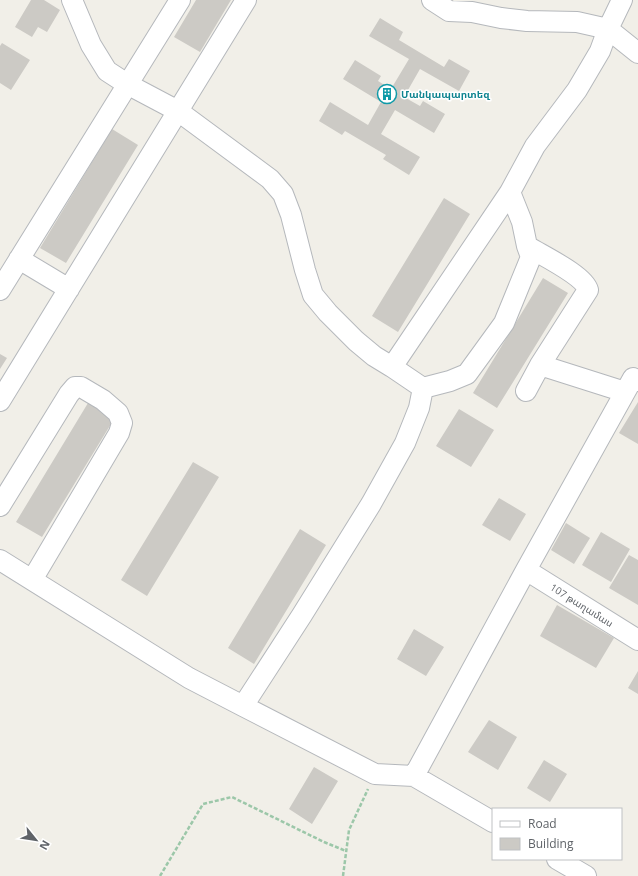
<svg xmlns="http://www.w3.org/2000/svg" width="638" height="876" font-family="'Open Sans','Noto Sans Armenian',sans-serif">
<style>
.building{fill:#cccac5}
.lines{fill:none;stroke-linecap:round;stroke-linejoin:round}
.minor-casing{stroke:#b5b8bc;stroke-width:22}
.path{stroke:#9cc7a9;stroke-width:2.5;stroke-dasharray:4 2;stroke-linecap:butt}
.minor{stroke:#fff;stroke-width:20}
.labels{text-anchor:middle;dominant-baseline:central;stroke-width:3;stroke-linejoin:round;paint-order:stroke}
.culture-label{font-size:10px;font-weight:bold;fill:#0d838f;stroke:#fff;text-anchor:start}
.street-label{font-size:10px;fill:#5f6368;stroke:#fff}
</style>
<rect width="100%" height="100%" fill="#f1efe8"/>
<path class="building" d="M 31,0 L 44,0 L 60,10 L 47,32 L 38,27 L 32,37 L 15,27 Z
M 196,0 L 231,0 L 200,52 L 174,37 Z
M 380,18 L 403,32 L 399,40 L 444,67 L 449,59 L 470,71 L 459,91 L 420,69 L 404,97 L 420,106 L 423,101 L 445,114 L 434,133 L 395,110 L 381,134 L 420,157 L 409,175 L 383,159 L 386,155 L 345,131 L 342,135 L 319,121 L 330,102 L 368,125 L 381,102 L 343,79 L 355,60 L 381,76 L 378,81 L 391,89 L 409,59 L 369,36 Z
M 2,43 L 30,60 L 11,90 L 0,83 L 0,46 Z
M 112,129 L 138,145 L 66,263 L 40,248 Z
M 444,198 L 470,214 L 398,332 L 372,316 Z
M 543,278 L 568,293 L 497,408 L 473,393 Z
M 0,354 L 7,358 L 0,369 Z
M 638,402 L 638,444 L 619,433 Z
M 88,403 L 114,419 L 42,537 L 16,522 Z
M 459,409 L 494,430 L 471,467 L 436,446 Z
M 193,462 L 219,477 L 147,596 L 121,580 Z
M 499,498 L 526,514 L 510,541 L 482,525 Z
M 566,523 L 590,538 L 574,564 L 551,550 Z
M 300,529 L 326,545 L 254,664 L 228,648 Z
M 601,532 L 630,549 L 611,582 L 582,565 Z
M 629,555 L 638,560 L 638,605 L 609,588 Z
M 557,605 L 614,638 L 596,668 L 540,636 Z
M 414,629 L 444,647 L 426,676 L 397,659 Z
M 638,671 L 638,694 L 628,688 Z
M 489,720 L 517,737 L 498,770 L 468,752 Z
M 544,760 L 567,774 L 550,802 L 527,788 Z
M 314,767 L 338,781 L 312,824 L 289,809 Z"/>
<g class="lines">
<defs>
<path id="minor" d="M 72,0 L 91,45 L 107,71 L 127,84 L 178,111 L 270,179 L 283,194 L 291,215 L 305,270 L 313,295 L 328,313 L 356,341 L 374,356 L 392,367 L 423,388
M 432,0 L 449,11 L 472,12 L 501,18 L 527,21 L 577,22 L 608,29 L 638,53
M 19,259 L 69,289
M 0,290 L 180,0
M 540,365 L 625,392
M 392,367 L 510,192 L 535,146 L 577,90 L 600,51 L 608,29 L 622,0
M 423,388 L 450,381 L 467,374 L 504,323 L 531,257 L 527,246 L 522,222 L 510,192
M 526,391 L 540,365 L 588,290 C 584,275 541,255 527,246
M 0,401 L 246,0
M 0,506 L 69,394 L 75,387 L 81,387 L 103,400 L 118,413 L 122,423 L 119,433 L 32,580
M 0,560 L 189,678 L 243,706 L 375,774 L 414,776 L 493,822
M 526,570 L 638,640
M 243,706 L 302,615 L 371,504 L 405,443 L 419,408 L 423,388
M 414,776 L 526,570 L 633,378 L 638,381
M 557,859 L 586,876"/>
</defs>
<use href="#minor" class="minor-casing"/>
<path class="path" d="M 160,876 L 203,804 L 232,797 L 324,842 L 346,851
M 343,876 L 349,830 L 368,789"/>
<use href="#minor" class="minor"/>
</g>
<defs>
<symbol id="building-ring" viewBox="-11 -11 22 22"><circle r="9.5" fill="#fff" stroke="#0f9aa8" stroke-width="1.5"/><path d="M-4-6H4V6H1V3H-1V6H-4ZM-2.5-4.3h1.7v1.8h-1.7ZM.8-4.3h1.7v1.8H.8ZM-2.5-1h1.7V.8h-1.7ZM.8-1h1.7V.8H.8Z" fill="#0f9aa8"/></symbol>
</defs>
<g fill-rule="evenodd">
<use href="#building-ring" x="376" y="83" width="22" height="22"/>
</g>
<g class="labels">
<g class="culture-label">
<text x="401" y="94">Մանկապարտեզ</text>
</g>
<g class="street-label">
<text transform="translate(582 605) rotate(32)">107 թաղամաս</text>
</g>
</g>
<rect x="492" y="808" width="130" height="52" fill="#ffffff" stroke="#bfc1c3"/>
<rect x="500" y="821" width="20" height="6" fill="#ffffff" stroke="#bfc1c3"/>
<text x="528" y="828" font-size="12" fill="#5f6368">Road</text>
<rect x="500" y="838" width="20" height="12" fill="#cccac5" stroke="#bfc1c3"/>
<text x="528" y="848" font-size="12" fill="#5f6368">Building</text>
<g transform="translate(36 840) rotate(120)" stroke="#ffffff" stroke-width="3" paint-order="stroke">
<path d="M0-3L7 15L0 10L-7 15Z" fill="#5f6368"/>
<text y="-6" font-size="11" font-weight="bold" text-anchor="middle" fill="#5f6368">N</text>
</g>
</svg>
